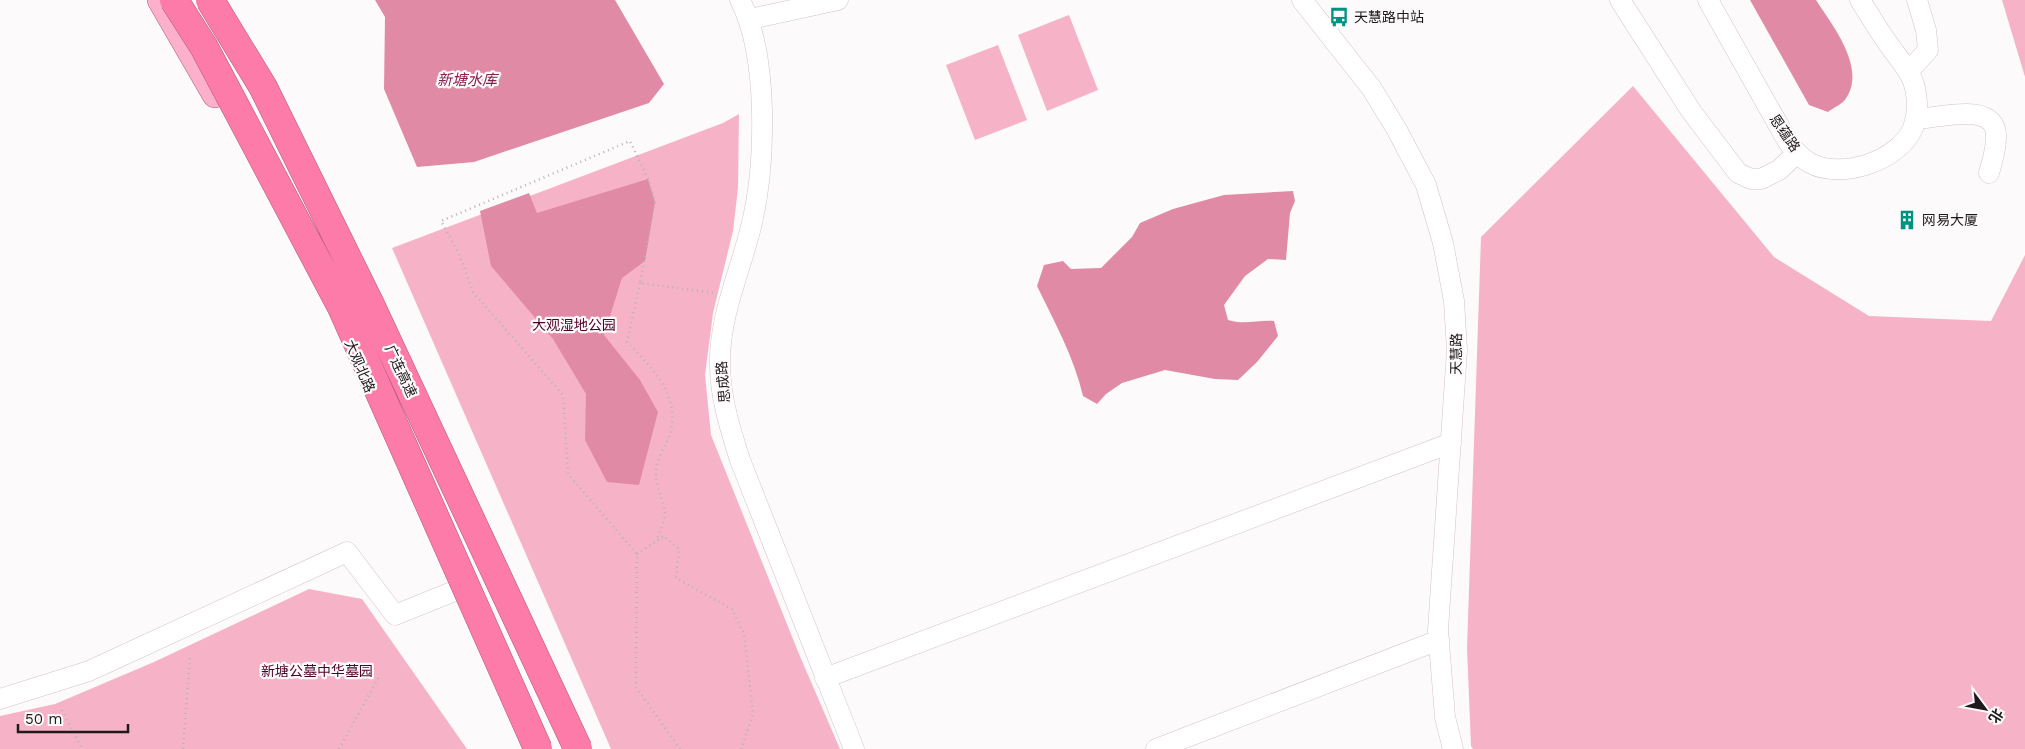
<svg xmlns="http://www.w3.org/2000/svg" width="2025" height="749" font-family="'Work Sans','Noto Sans SC',sans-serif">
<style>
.green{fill:#f6b3c7}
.water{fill:#e18aa6}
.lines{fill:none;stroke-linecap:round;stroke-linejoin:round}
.minor-casing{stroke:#d3c3c7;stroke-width:21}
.major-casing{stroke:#af5977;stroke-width:26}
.path{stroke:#b6b3b4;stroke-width:2.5;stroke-dasharray:1 4;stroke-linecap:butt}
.minor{stroke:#fff;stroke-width:20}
.major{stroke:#fdb0cb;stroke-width:25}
.highway-bridge-casing{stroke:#af5977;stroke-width:29;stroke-linecap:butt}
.highway-bridge{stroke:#fc7ba8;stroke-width:28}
.labels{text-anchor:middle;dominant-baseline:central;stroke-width:4.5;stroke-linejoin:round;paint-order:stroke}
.poi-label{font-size:14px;fill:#1f191b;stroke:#fdfafb;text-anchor:start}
.street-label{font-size:14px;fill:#1f191b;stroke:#fdfafb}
.park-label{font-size:14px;fill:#510127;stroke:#fdfafb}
.water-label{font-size:15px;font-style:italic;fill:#861f4b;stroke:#fdfafb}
</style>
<rect width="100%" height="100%" fill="#fdfafb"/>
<path class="green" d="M 2002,0 L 2025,0 L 2025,77 Z
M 1069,15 L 1098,90 L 1047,111 L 1018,35 Z
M 998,45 L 1027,120 L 975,140 L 946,65 Z
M 1633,86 L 1774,257 L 1869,316 L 1991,321 L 2025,255 L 2025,749 L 1473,749 L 1471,746 L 1467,648 L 1481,237 Z
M 739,114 L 738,188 L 733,231 L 713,313 L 705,375 L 711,435 L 799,654 L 840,749 L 611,749 L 392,248 L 723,123 Z
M 309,589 L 362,599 L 467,749 L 0,749 L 0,716 L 55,704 L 154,662 Z"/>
<path class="water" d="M 375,0 L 615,0 L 664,84 L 649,103 L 474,162 L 417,167 L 384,89 L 385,17 Z
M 1750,0 L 1816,0 C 1832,25 1869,70 1844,101 C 1840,105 1833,108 1828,112 L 1809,105 Z
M 648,179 L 655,202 L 645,261 L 622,278 L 604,335 L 640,380 L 658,412 L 639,485 L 607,482 L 585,440 L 586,394 L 553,339 L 491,266 L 480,211 L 529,193 L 537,213 Z
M 1293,191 L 1295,201 L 1290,213 L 1286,260 L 1268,259 L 1245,276 L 1224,305 L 1228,320 C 1244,325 1257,320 1274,321 L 1278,336 L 1257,362 L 1238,380 L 1215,379 L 1165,370 L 1122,383 L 1106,394 L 1097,404 L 1083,396 C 1074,357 1054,321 1037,286 L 1044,265 L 1063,261 L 1071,269 L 1101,268 L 1132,237 L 1140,223 L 1173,209 L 1224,195 Z"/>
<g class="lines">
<defs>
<path id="minor" d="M 740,0 C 769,56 766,166 751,227 C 740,272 719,317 720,364 C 720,397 730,428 740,460 L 854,749
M 1302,0 L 1372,89 L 1397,130 L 1426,185 L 1443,243 L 1454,301 L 1457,350 L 1438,630 L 1445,717 L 1453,749
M 1620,0 L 1691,111 L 1738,173 L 1751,179 L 1761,179 L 1779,170 L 1797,153
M 1708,0 L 1788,142 C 1794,150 1801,158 1810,163 C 1841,180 1899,161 1913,128 C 1917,117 1918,105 1916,94 C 1914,73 1898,59 1887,42 C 1877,28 1869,14 1860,0
M 750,19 L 838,0
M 1909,71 L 1928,50 L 1926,30 L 1917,0
M 1916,119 C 1936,119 1998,99 1996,138 C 1996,150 1992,162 1989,173
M 825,678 L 1451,443
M 0,699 L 89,671 L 347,552 L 395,615 L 457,590
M 1156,749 L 1439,640"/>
<path id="major" d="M 160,0 L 215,95"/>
</defs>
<use href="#minor" class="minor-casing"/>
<use href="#major" class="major-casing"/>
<path class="path" d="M 640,283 L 627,342 C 652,368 681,395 670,434 C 666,446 657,458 656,470 C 655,488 662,496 665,511 C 666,520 659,533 656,541
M 637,554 L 664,536 L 679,549 L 676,578 L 732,609 L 744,634 L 753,714 L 741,749
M 62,710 L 82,749
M 183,749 L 190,656
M 339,749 L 379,677
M 680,749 L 636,687 L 637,554 L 568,474 L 563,395 L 473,292 L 459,254 L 441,221 L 630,141 L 648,179 L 655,202 L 640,283 L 715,293"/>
<use href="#minor" class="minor"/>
<use href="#major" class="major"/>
<defs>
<path id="highway-bridge" d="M 174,0 L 204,47 L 342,308 L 538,749
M 210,0 L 263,87 L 370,304 L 578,749"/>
</defs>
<use href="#highway-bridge" class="highway-bridge-casing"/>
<use href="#highway-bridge" class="highway-bridge"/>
</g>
<defs>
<symbol id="bus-bare" viewBox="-9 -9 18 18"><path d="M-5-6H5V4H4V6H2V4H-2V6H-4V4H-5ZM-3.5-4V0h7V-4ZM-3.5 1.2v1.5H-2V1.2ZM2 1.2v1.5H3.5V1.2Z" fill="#009381" stroke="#fdfafb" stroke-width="2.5" paint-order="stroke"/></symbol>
<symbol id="building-bare" viewBox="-9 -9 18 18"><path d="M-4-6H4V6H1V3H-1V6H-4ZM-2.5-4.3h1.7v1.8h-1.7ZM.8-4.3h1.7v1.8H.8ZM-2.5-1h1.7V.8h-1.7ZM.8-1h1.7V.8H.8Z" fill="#009381" stroke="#fdfafb" stroke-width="2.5" paint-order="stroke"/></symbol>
</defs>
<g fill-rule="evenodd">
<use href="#bus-bare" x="1325" y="3" width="28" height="28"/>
<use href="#building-bare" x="1893" y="206" width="28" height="28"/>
</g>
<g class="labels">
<g class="poi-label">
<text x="1354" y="17">天慧路中站</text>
<text x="1922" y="220">网易大厦</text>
</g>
<g class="street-label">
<text transform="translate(1785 133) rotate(56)">恩蕴路</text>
<text transform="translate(1456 354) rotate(-89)">天慧路</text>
<text transform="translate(360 366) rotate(67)">大观北路</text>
<text transform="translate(401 371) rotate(65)">广连高速</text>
<text transform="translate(723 382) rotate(-95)">思成路</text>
</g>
<g class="park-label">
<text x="574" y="325">大观湿地公园</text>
<text x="317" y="671">新塘公墓中华墓园</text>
</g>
<g class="water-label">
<text x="467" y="80">新塘水库</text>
</g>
</g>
<g transform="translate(1985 709) rotate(122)" stroke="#fdfafb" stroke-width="4" paint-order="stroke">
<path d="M0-4L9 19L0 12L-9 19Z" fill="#1f191b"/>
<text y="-8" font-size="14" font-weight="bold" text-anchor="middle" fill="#1f191b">北</text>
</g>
<path d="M18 724v8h110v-8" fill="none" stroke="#1f191b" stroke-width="2.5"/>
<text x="25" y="724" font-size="15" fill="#1f191b" stroke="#fdfafb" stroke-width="4" paint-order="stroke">50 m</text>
</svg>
